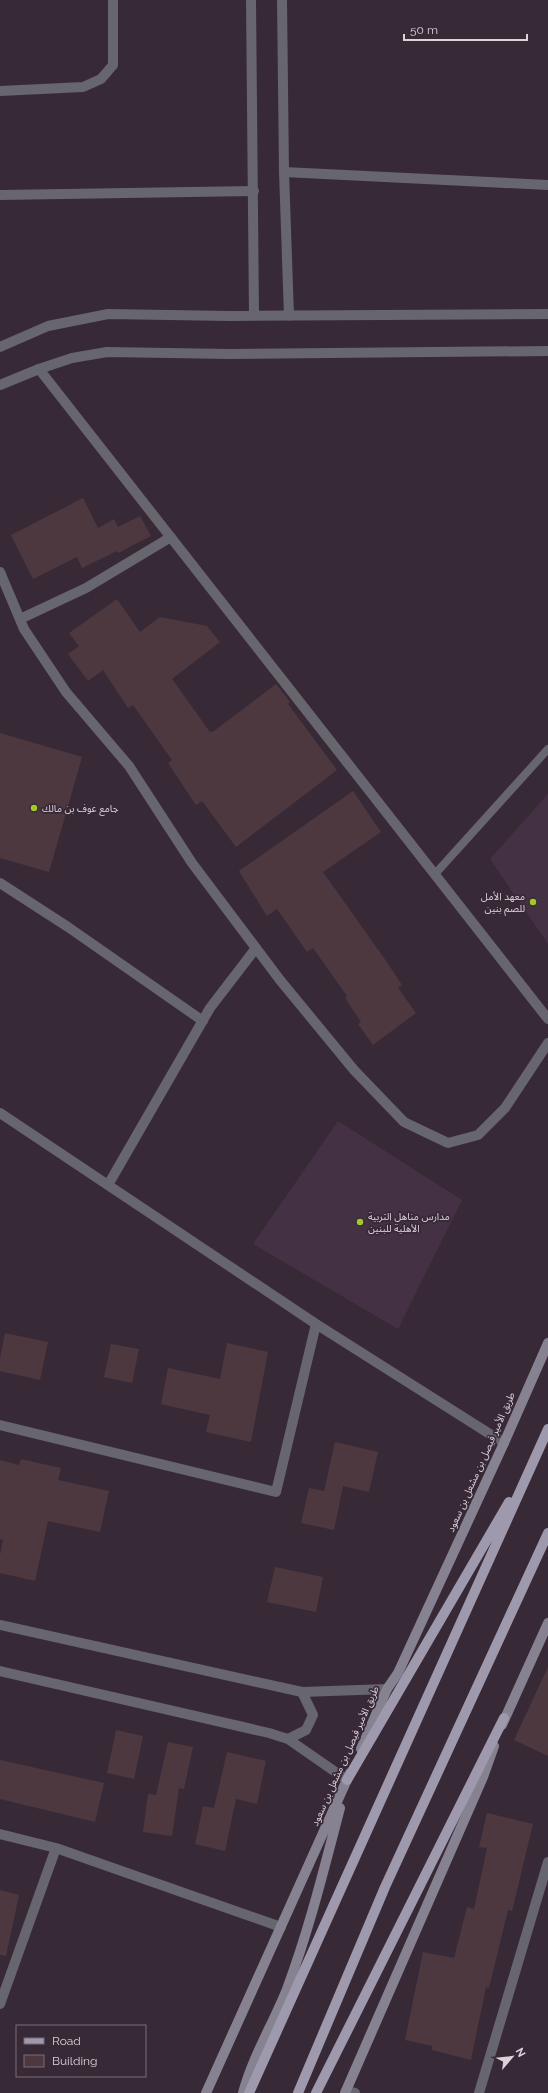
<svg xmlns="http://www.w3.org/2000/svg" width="548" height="2093" font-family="Raleway,'Noto Sans Arabic',sans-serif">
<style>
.built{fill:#453144}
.building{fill:#4e383f}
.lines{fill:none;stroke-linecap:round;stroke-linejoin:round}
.service{stroke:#67656e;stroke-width:8}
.minor{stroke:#67656e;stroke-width:10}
.tertiary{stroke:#67656e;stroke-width:10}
.secondary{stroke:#868291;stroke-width:10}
.primary{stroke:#9e99ac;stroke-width:10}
.poi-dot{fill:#a4c824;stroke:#382937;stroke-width:1.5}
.labels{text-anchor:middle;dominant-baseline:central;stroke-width:3.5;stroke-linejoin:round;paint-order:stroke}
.poi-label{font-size:10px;fill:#dcd2db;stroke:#382937;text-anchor:start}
.street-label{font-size:10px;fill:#dcd2db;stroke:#382937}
</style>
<rect width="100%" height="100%" fill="#382937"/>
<path class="built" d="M 548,794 L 548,944 L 490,859 Z
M 338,1121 L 462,1200 L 398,1329 L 253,1244 Z"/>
<path class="building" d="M 83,498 L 98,528 L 114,519 L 118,527 L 140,516 L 151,536 L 118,553 L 117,551 L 82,568 L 77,557 L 33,579 L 11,535 Z
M 117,599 L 140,632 L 160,617 L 207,626 L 220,642 L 172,679 L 210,732 L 214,731 L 276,684 L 290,702 L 288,704 L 337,770 L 236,847 L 202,801 L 196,805 L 168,763 L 172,760 L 133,705 L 128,708 L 103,670 L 88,681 L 68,654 L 79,646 L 69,633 Z
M 0,733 L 82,757 L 49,872 L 0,858 Z
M 353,791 L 381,832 L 323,872 L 384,958 L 402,985 L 398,988 L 416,1013 L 373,1045 L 358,1024 L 361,1022 L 345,998 L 347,996 L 313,948 L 307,952 L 277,909 L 267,916 L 239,871 Z
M 5,1333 L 48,1342 L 40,1380 L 0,1371 L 0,1358 Z
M 227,1343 L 268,1352 L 251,1442 L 206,1432 L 210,1415 L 161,1404 L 168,1368 L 220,1379 Z
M 111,1344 L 139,1349 L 132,1383 L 104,1377 Z
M 335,1442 L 378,1452 L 369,1492 L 343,1486 L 334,1530 L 301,1523 L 309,1488 L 324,1491 Z
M 21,1459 L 61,1468 L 58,1480 L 109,1491 L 100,1532 L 48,1521 L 35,1581 L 0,1573 L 0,1555 L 3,1540 L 0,1539 L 0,1460 L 19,1465 Z
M 275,1567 L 323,1577 L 316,1612 L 267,1602 Z
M 548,1667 L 548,1756 L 514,1740 Z
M 116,1730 L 143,1736 L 134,1779 L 107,1773 Z
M 168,1742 L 193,1747 L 184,1789 L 179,1788 L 172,1836 L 143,1832 L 148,1794 L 156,1795 Z
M 227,1752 L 266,1761 L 257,1804 L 236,1799 L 225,1851 L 195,1844 L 203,1806 L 214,1808 Z
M 0,1760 L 104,1783 L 95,1822 L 0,1799 Z
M 487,1813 L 533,1824 L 512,1911 L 508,1910 L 489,1988 L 486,1987 L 471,2060 L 432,2050 L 432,2046 L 405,2040 L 423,1952 L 454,1958 L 467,1907 L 474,1909 L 487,1848 L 479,1847 Z
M 0,1890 L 19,1895 L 6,1956 L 0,1955 Z"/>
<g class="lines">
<path class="service" d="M 435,874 L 548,749"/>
<path class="minor" d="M 0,91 L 83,87 L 101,79 L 113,65 L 113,0
M 284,172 L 548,185
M 0,195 L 254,191
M 39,369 L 548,1019
M 0,572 L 24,629 L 66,692 L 129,766 L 192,863 L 280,980 L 354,1070 L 404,1122 L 448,1143 L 478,1135 L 505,1108 L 548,1043
M 20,619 L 86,588 L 171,537
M 0,883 L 68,927 L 203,1021
M 0,1113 L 316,1324 L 504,1443
M 108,1185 L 210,1008 L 256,948
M 0,1425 L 276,1492 L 316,1324
M 0,1625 L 302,1692 L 387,1689
M 0,1671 L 269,1733 L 288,1739 L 347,1780
M 288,1739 L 306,1730 L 313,1715 L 302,1692
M 0,1834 L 56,1848 L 281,1927
M 0,2004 L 56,1848
M 346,2091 L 355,2093
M 479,2093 L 548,1862"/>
<path class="tertiary" d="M 251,0 L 254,316
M 282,0 L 284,172 L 289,316
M 0,347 L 48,326 L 108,314 L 230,316 L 548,314
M 0,385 L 39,369 L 72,358 L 107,352 L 230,354 L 548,351"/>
<path class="secondary" d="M 502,1725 L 548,1623
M 361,1749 L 387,1689 L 398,1673 L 504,1443 L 548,1343
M 206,2093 L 350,1773
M 243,2093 C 253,2056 273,2024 287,1989 C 309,1930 324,1869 340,1808
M 345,2093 L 483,1777 L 494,1746"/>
<path class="primary" d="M 347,1780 L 509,1502
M 249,2093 L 548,1429
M 298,2093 L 385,1887 L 548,1533
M 316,2093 L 504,1718"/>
</g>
<g class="poi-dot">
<circle cx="34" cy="808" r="4"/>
<circle cx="533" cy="902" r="4"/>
<circle cx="360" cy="1222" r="4"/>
</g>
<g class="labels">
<g class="poi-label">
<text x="42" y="808">جامع عوف بن مالك</text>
<text x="525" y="896" text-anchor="end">معهد الأمل<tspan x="525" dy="12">للصم بنين</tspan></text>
<text x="368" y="1216">مدارس مناهل التربية<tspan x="368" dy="12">الأهلية للبنين</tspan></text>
</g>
<g class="street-label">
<text transform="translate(481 1462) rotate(-66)">طريق الأمير فيصل بن مشعل بن سعود</text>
<text transform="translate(345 1756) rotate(-66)">طريق الأمير فيصل بن مشعل بن سعود</text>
</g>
</g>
<rect x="16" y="2025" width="130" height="52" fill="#382937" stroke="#7a6d79"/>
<rect x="24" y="2038" width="20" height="6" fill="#9e99ac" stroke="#7a6d79"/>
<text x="52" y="2045" font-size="12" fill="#dcd2db">Road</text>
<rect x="24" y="2055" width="20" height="12" fill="#4e383f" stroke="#7a6d79"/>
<text x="52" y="2065" font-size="12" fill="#dcd2db">Building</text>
<g transform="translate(512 2057) rotate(62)" stroke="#382937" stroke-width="3" paint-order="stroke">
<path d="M0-3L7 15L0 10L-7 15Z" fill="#dcd2db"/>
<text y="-6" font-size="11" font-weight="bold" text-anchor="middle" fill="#dcd2db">N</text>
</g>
<path d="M404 34v6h123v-6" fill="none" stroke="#dcd2db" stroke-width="2"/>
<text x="410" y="34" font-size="12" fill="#dcd2db" stroke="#382937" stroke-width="3" paint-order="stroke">50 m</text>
</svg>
